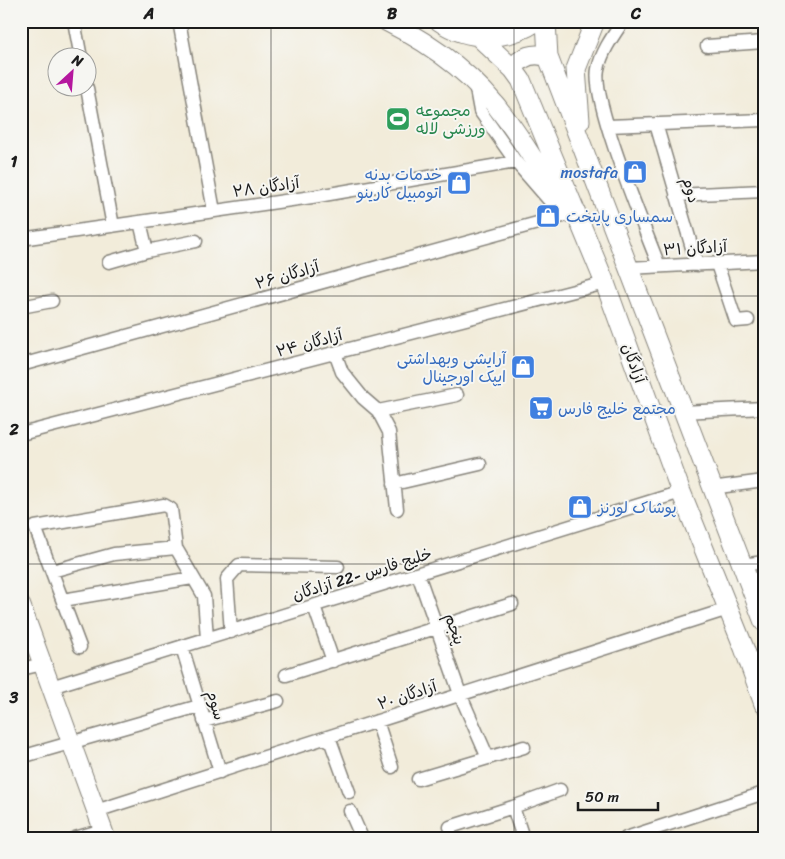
<svg xmlns="http://www.w3.org/2000/svg" width="785" height="859" font-family="Sriracha,'Playpen Sans Arabic',sans-serif">
<style>
.lines{fill:none;stroke-linecap:round;stroke-linejoin:round}
.street-casing{stroke:#87847b;stroke-width:15}
.secondary-casing{stroke:#87847b;stroke-width:20}
.primary-casing{stroke:#87847b;stroke-width:21}
.street{stroke:#fff;stroke-width:12}
.secondary{stroke:#fff;stroke-width:18}
.primary{stroke:#fff;stroke-width:19}
.grid{fill:none;stroke:#1c1c1c;stroke-width:1;stroke-opacity:0.55}
.labels{text-anchor:middle;dominant-baseline:central;stroke-width:4;stroke-linejoin:round;paint-order:stroke}
.leisure-label{font-size:16px;fill:#27864d;stroke:#f6f6f2;text-anchor:start}
.shop-label{font-size:16px;fill:#366cbe;stroke:#f6f6f2;text-anchor:end}
.street-label{font-size:16px;fill:#1c1c1c;stroke:#f6f6f2}
.neatline{fill:none;stroke:#1c1c1c;stroke-width:2}
.grid-label{font-size:16px;text-anchor:middle;font-weight:bold;fill:#1c1c1c}
</style>
<rect width="100%" height="100%" fill="#f6f6f2"/>
<filter id="ink" filterUnits="userSpaceOnUse"><feTurbulence type="fractalNoise" baseFrequency=".02" numOctaves="2"/><feDisplacementMap in="SourceGraphic" scale="10" xChannelSelector="R" yChannelSelector="G"/><feConvolveMatrix kernelMatrix="1 2 1 2 8 2 1 2 1" color-interpolation-filters="sRGB"/></filter>
<filter id="wash" filterUnits="userSpaceOnUse"><feTurbulence type="fractalNoise" baseFrequency=".0096" numOctaves="4" result="noise"/><feDisplacementMap in="SourceGraphic" scale="20" xChannelSelector="R" yChannelSelector="G"/><feGaussianBlur stdDeviation="1.12" result="paint"/><feColorMatrix in="noise" values="0 0 0 0 0 0 0 0 0 0 0 0 0 0 0 0 0 1.4 0 .05"/><feComposite in="paint" operator="in"/></filter>
<g filter="url(#wash)">
<rect width="100%" height="100%" fill="#f2ecda"/>
</g>
<g filter="url(#ink)">
<g class="lines">
<defs>
<path id="street" d="M 74,21 L 81,58
M 179,21 L 214,211
M 623,21 C 613,36 602,51 598,69 C 591,101 645,229 659,266
M 707,46 L 764,42
M 475,84 L 480,111 L 516,162 L 562,215
M 87,88 L 113,226
M 656,124 L 697,265
M 608,126 L 764,120
M 676,195 L 764,191
M 140,222 L 147,251 L 196,241
M 21,239 L 312,197 L 516,162
M 109,262 L 147,251
M 717,264 L 736,321 L 748,320
M 628,268 L 764,261
M 21,307 L 52,301
M 335,353 L 342,372 L 363,398 L 378,411 L 389,432 L 397,509
M 21,365 L 574,213
M 378,411 L 457,395
M 682,412 L 764,408
M 21,434 L 605,283
M 394,484 L 480,464
M 711,488 L 764,481
M 742,565 L 764,562
M 52,571 L 114,554 L 176,548
M 418,574 L 460,694 L 488,758 L 524,747
M 63,600 L 192,578
M 314,606 L 333,661
M 231,632 L 227,579 L 239,565 L 338,567
M 80,647 L 35,527 L 164,505 L 171,509 L 176,548 L 204,596 L 207,639
M 182,647 L 220,772
M 21,669 L 43,664
M 286,675 L 512,604
M 51,687 L 681,492
M 204,721 L 278,701
M 377,721 L 392,767
M 329,737 L 349,792
M 21,757 L 199,706
M 418,779 L 488,758
M 96,811 L 728,609
M 350,811 L 362,838
M 450,827 L 513,807
M 75,838 L 103,830
M 523,838 L 513,807 L 560,790
M 626,838 L 764,793"/>
<path id="secondary" d="M 21,605 L 106,838"/>
<path id="primary" d="M 386,21 C 434,45 476,76 507,120 C 526,145 541,174 561,199
M 439,21 C 469,42 507,41 537,21
M 546,21 L 548,57 L 764,622
M 479,37 L 513,69 L 521,80 L 605,283 L 681,492 L 744,648 L 764,704
M 513,69 C 521,56 534,52 548,57
M 580,121 L 576,69 L 595,21"/>
</defs>
<use href="#street" class="street-casing"/>
<use href="#secondary" class="secondary-casing"/>
<use href="#primary" class="primary-casing"/>
<use href="#street" class="street"/>
<use href="#secondary" class="secondary"/>
<use href="#primary" class="primary"/>
</g>
</g>
<path class="grid" d="M 271,21 L 271,838M 514,21 L 514,838M 21,296 L 764,296M 21,564 L 764,564"/>
<defs>
<symbol id="stadium-square" viewBox="-11 -11 22 22"><rect x="-9" y="-9" width="18" height="18" rx="4" fill="#2e9e5b" stroke="#f6f6f2"/><path d="M0-5a6.5 5 0 1 0 0 10a6.5 5 0 1 0 0-10ZM-3.5-1.8h7v3.6h-7Z" fill="#fff"/></symbol>
<symbol id="shop-square" viewBox="-11 -11 22 22"><rect x="-9" y="-9" width="18" height="18" rx="4" fill="#3f7fe0" stroke="#f6f6f2"/><path d="M-5-2.5h2.3a2.7 3.5 0 0 1 5.4 0H5L5.5 6h-11ZM-1.5-2.5h3a1.5 2.3 0 0 0-3 0Z" fill="#fff"/></symbol>
<symbol id="supermarket-square" viewBox="-11 -11 22 22"><rect x="-9" y="-9" width="18" height="18" rx="4" fill="#3f7fe0" stroke="#f6f6f2"/><path d="M-6-5.5h2.5l.6 2H6L4.5 2H-2.5L-4.4-4H-6ZM-1.5 3.2a1.3 1.3 0 1 0 .1 0ZM3 3.2a1.3 1.3 0 1 0 .1 0Z" fill="#fff"/></symbol>
</defs>
<g fill-rule="evenodd">
<use href="#stadium-square" x="384" y="105" width="28" height="28"/>
<use href="#shop-square" x="621" y="158" width="28" height="28"/>
<use href="#shop-square" x="445" y="169" width="28" height="28"/>
<use href="#shop-square" x="534" y="202" width="28" height="28"/>
<use href="#shop-square" x="509" y="353" width="28" height="28"/>
<use href="#supermarket-square" x="527" y="394" width="28" height="28"/>
<use href="#shop-square" x="566" y="493" width="28" height="28"/>
</g>
<g class="labels">
<g class="leisure-label">
<text x="416" y="110">مجموعه<tspan x="416" dy="18">ورزشی لاله</tspan></text>
</g>
<g class="shop-label">
<text x="618" y="172">mostafa</text>
<text x="442" y="174">خدمات بدنه<tspan x="442" dy="18">اتومبیل کارینو</tspan></text>
<text x="566" y="216" text-anchor="start">سمساری پایتخت</text>
<text x="506" y="358">آرایشی وبهداشتی<tspan x="506" dy="18">ایپک اورجینال</tspan></text>
<text x="558" y="408" text-anchor="start">مجتمع خلیج فارس</text>
<text x="598" y="507" text-anchor="start">پوشاک لورنز</text>
</g>
<g class="street-label">
<text transform="translate(266 187) rotate(-8)">۲۸ آزادگان</text>
<text transform="translate(691 190) rotate(74)">دوم</text>
<text transform="translate(695 248) rotate(-3)">۳۱ آزادگان</text>
<text transform="translate(287 275) rotate(-16)">۲۶ آزادگان</text>
<text transform="translate(309 343) rotate(-15)">۲۴ آزادگان</text>
<text transform="translate(634 363) rotate(70)">آزادگان</text>
<text transform="translate(362 574) rotate(-17)">خلیج فارس -22 آزادگان</text>
<text transform="translate(455 629) rotate(71)">پنجم</text>
<text transform="translate(407 695) rotate(-18)">۲۰ آزادگان</text>
<text transform="translate(216 705) rotate(73)">سوم</text>
</g>
</g>
<rect width="785" height="859" fill="none" stroke="#f6f6f2" stroke-width="55"/>
<g transform="translate(72 72) rotate(26)"><circle r="24" fill="#f6f6f2" stroke="#9f9f9c"/>
<path d="M0-4L9 19L0 12L-9 19Z" fill="#b5179e"/>
<text y="-8" font-size="14" font-weight="bold" text-anchor="middle" fill="#1c1c1c">N</text>
</g>
<path d="M578 802v8h80v-8" fill="none" stroke="#1c1c1c" stroke-width="2.5"/>
<text x="585" y="802" font-size="15" fill="#1c1c1c" stroke="#f6f6f2" stroke-width="4" paint-order="stroke">50 m</text>
<rect x="28" y="28" width="730" height="804" class="neatline"/>
<g class="grid-label">
<text x="149" y="19">A</text>
<text x="392" y="19">B</text>
<text x="636" y="19">C</text>
<text x="14" y="167">1</text>
<text x="14" y="435">2</text>
<text x="14" y="703">3</text>
</g>
</svg>
